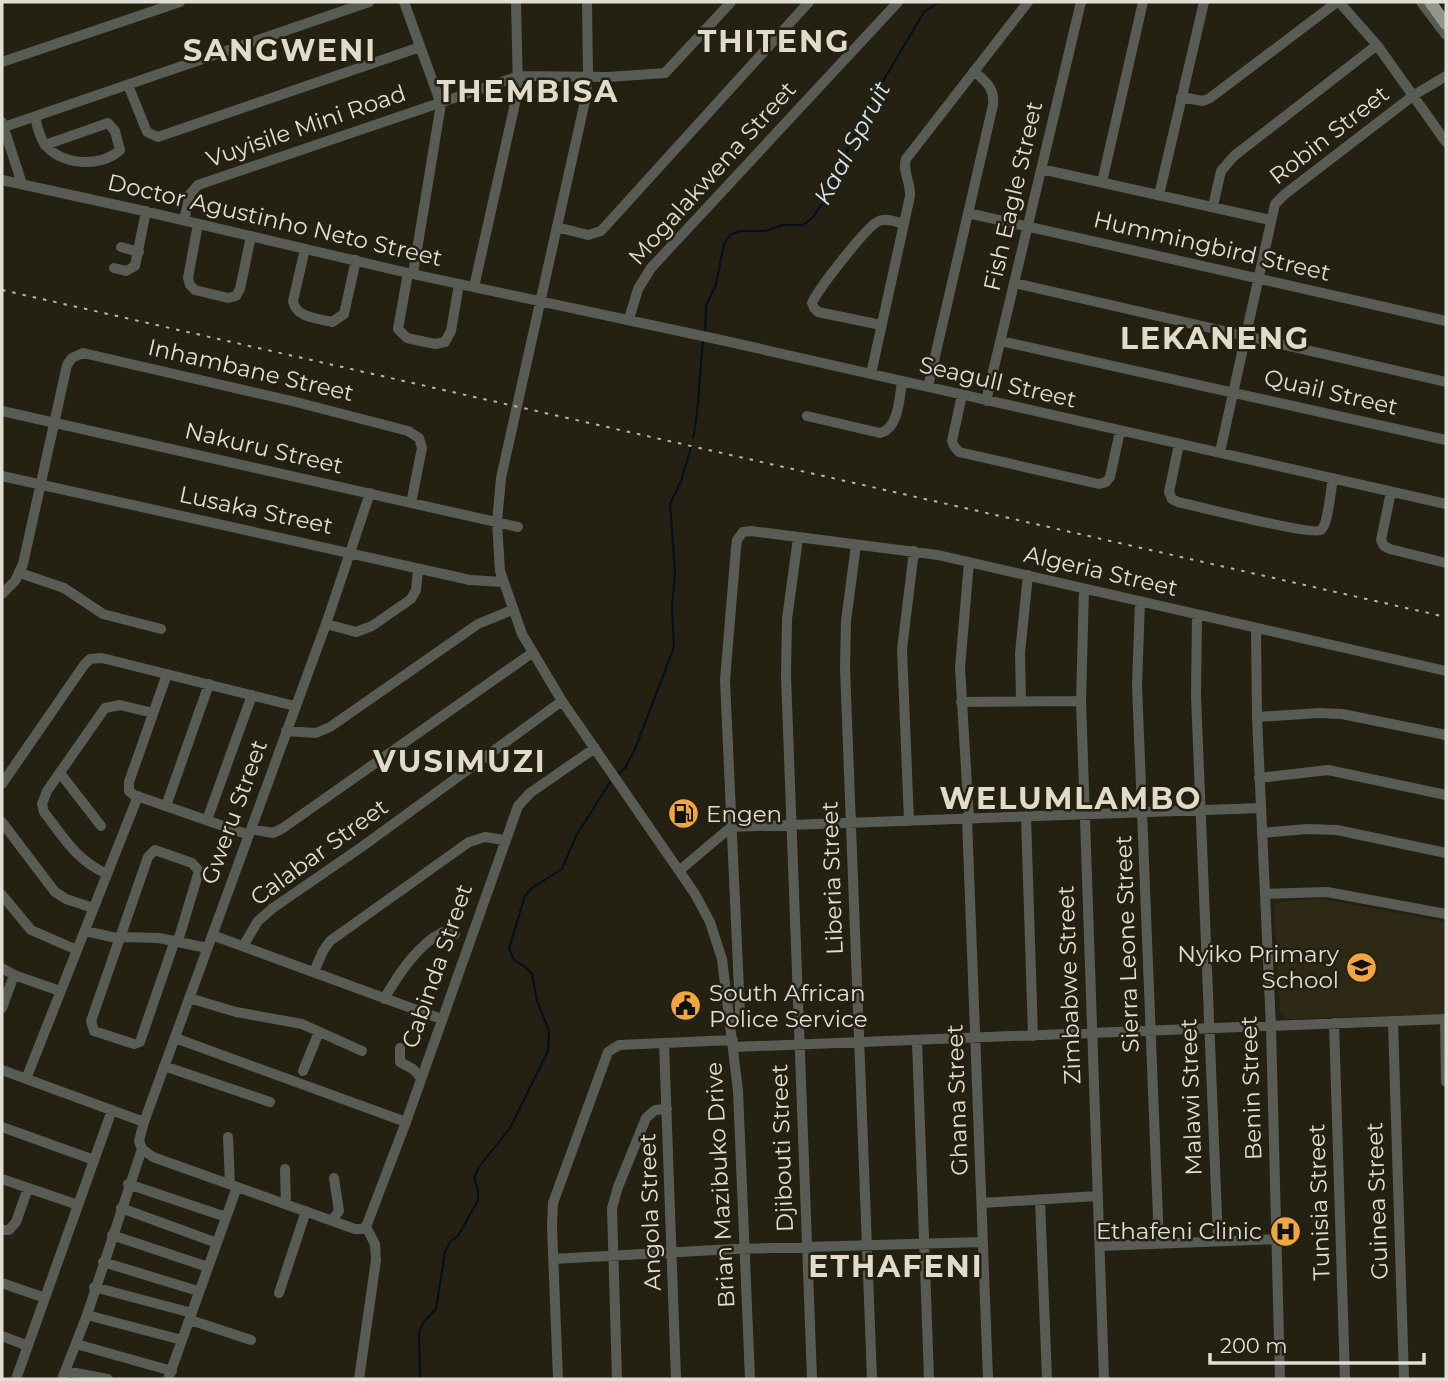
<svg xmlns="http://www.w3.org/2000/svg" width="1448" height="1381" font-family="Montserrat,sans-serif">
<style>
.built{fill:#2e2914}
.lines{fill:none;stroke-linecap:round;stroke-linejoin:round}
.stream{stroke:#00101e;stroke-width:2}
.minor{stroke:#595c55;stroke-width:10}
.major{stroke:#929789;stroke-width:12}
.rail{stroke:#b7b5ab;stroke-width:2;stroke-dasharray:3.5 7;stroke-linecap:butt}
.labels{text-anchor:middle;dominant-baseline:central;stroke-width:5;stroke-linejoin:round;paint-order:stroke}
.street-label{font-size:23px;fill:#e0ded5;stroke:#242012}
.poi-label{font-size:23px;fill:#e0ded5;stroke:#242012;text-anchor:start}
.water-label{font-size:24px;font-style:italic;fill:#d5e7f5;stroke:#242012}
.district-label{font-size:30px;font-weight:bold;letter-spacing:2px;fill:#e0dcc9;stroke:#242012}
</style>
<rect width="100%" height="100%" fill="#242012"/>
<path class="built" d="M 1318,898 L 1446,922 L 1446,1014 L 1287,1019 L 1280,1012 L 1274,907 L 1279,902 Z"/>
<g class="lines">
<path class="stream" d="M 705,333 L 706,306 L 716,284 L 724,244 L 730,235 L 740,231 L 765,231 L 782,225 L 803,225 L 813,217 L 837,181 L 844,157 L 873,98 L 924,12 L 939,2
M 693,438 C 700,406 699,374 703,342
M 617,775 L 625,768 L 635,749 L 674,647 L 672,607 L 675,571 L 670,504 L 681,481 L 691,447
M 420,1379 L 419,1333 L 423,1323 L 436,1309 L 445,1252 L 450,1242 L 458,1236 L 478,1200 L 478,1190 L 474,1178 L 479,1167 L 510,1128 L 548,1051 L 549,1031 L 537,1001 L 532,974 L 524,966 L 514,960 L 509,948 L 525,896 L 532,888 L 562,869 L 576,836 L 610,782"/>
<path class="minor" d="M 404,2 L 441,104 L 413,274
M 587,2 L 588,76 L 585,101 L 501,478 L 497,522 L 500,571 L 522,634 L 562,701 L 695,894 L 710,922 L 722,959 L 738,1091 L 750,1379
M 1339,2 L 1377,45 L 1446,142
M 1421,2 L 1446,35
M 2,62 L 180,2
M 128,85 L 147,132 L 158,137 L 420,47
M 1181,97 L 1203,101 L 1210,98 L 1337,2
M 35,117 C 37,125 39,136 44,143 C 60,166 101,168 120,150 L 115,131 L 108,123 L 45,145
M 2,122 L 22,184
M 4,127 L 369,2
M 1041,169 L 1270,220
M 2,180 L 135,209 L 408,273 L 721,340 L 1446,504
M 1102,182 L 1143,2
M 1159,195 L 1204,2
M 1213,206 L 1221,171 L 1234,156 L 1377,45
M 968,213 L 1446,321
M 184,220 L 190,194 L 198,185 L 519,76 L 608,77 L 665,73 L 731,2
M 198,224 L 188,278 L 190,285 L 195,290 L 228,298 L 236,296 L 240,289 L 251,236
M 557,227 L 588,235 L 601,231 L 809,2
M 121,247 L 139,252
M 305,249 L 293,301 C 296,318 317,318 332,322 L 344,314 L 356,260
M 114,268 L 126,271 L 135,266 L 146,211
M 408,273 L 398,329 L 407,338 L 435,344 L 445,342 L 451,331 L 459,284
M 1014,283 L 1446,382
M 474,287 L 518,90 L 516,2
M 629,319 L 638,289 L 651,268 L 898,2
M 881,325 L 818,312 L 814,308 L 812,303 C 818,289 865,229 877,222 C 885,217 896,222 904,224
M 1001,341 L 1446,440
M 871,374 L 910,196 C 911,182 902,172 906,159 L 1028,2
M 928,387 L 993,105 C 995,88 986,82 974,71
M 962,395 L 952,441 L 954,446 L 959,452 L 1099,484 L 1106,482 L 1110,477 L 1120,431
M 986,401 L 1081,2
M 2,411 L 518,527
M 807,416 L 880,433 C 899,428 899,399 902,382
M 1179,444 L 1169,492 L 1172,499 L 1178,502 C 1196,506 1313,536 1321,530 C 1328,525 1331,488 1333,478
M 1220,452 L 1275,204 L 1285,194 L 1414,95 L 1446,76
M 2,476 L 470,580 L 502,582
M 1391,492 L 1381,540 L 1384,546 L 1390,549 L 1446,563
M 370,493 L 326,624 L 144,1122 L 139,1141 L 142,1149 L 153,1157 L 355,1229 L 361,1229 L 366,1227 L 406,1122 L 518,806 L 530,793 L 595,748
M 798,538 L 787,619 L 786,676 L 812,1379
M 856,545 L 846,621 L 845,668 L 872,1379
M 20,573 L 64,588 L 103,614 L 161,629
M 1084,589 L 1081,701 L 1104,1379
M 2,594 L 15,581 L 23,564 L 67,365 L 72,358 L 83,353 L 296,402 L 408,431 L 419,438 L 422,448 L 411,503
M 1140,602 L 1137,685 L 1159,1243
M 1197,615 L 1196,696 L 1218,1241
M 326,624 L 356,632 L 372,626 L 411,599 L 416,590 L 418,569
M 1256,629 L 1257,717 L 1271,1027 L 1280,1379
M 167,674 L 129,782 L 129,791 L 134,795 L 249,835
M 1021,701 L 1020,653 L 1028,575
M 961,702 L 1081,701
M 1257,717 L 1319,713 L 1342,714 L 1446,735
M 286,731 L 316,733 L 330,727 L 478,624 L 512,610
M 60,773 L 101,826
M 1259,778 L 1328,770 L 1446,795
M 2,784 L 84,665 L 90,659 L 102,658 L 295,706
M 166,806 L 209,684
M 1026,817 L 1033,1036
M 967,819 L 988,1379
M 969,819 L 960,668 L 969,562
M 207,820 L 252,695
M 909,821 L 902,649 L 914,551
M 2,822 L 55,892 L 66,899 L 93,908
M 251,829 L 273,833 L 283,828 L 532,653
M 1262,833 L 1307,829 L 1337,830 L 1446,853
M 680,870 L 731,827 L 1261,808
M 107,874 C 76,860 64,838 44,812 L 42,804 L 47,791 L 105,708 L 120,705 L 153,713
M 1266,894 L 1327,892 L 1446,914
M 2,895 L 31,930 L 77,950
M 85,931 L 121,939
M 212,935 L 441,1019
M 121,937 L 159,938 L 207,948
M 175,940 L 140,1042 L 134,1044 L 94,1031 L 91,1021 L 148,857 L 155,850 L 192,863 L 199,871 L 178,941
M 243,946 L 258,921 L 273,908 L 363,846 L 562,701
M 2,968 L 14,975 L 60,991
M 314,972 L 323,951 L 330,941 L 469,842 L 485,837 L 504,840
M 189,998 L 236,1012 L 302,1024 L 362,1051
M 384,999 C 398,975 418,944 443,932 L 455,934
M 2,1008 L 14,975
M 740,1011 L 725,680 L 736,548 L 737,540 L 743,532 L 751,531 L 938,555 L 1446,671
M 1445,1019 L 1446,1082
M 1393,1022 L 1404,1379
M 1334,1023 L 1345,1379
M 175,1038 L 406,1122
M 917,1041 L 929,1379
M 734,1047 L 1446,1019
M 400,1048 L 400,1062 L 413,1069 L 420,1077
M 164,1066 L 270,1102
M 2,1070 L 144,1122
M 303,1071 L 319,1032
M 26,1079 L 138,796
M 2,1127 L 94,1160
M 228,1137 L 230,1184
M 285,1169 L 286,1204
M 2,1179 L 78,1205
M 128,1184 L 226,1217
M 1040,1200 L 1047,1379
M 982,1203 L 1097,1196
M 121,1208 L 217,1243
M 332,1220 L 339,1211 L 334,1178
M 2,1230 L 9,1230 L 16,1222 L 28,1188
M 112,1235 L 208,1267
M 1100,1246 L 1277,1239
M 553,1259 L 734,1249 L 982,1242
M 103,1262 L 198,1291
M 2,1283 L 45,1298
M 94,1287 L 192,1313
M 279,1293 L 306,1211
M 87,1315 L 182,1340
M 190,1320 L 251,1340
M 2,1336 L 28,1346
M 76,1344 L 172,1371
M 65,1371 L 108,1379
M 16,1379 L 112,1110
M 62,1379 L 87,1315 L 142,1149
M 168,1379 L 237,1187
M 359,1379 L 376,1260 L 375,1244 L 366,1227
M 558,1379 L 552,1226 L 553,1203 L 608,1052 L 619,1045 L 664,1043
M 617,1379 L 612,1208 L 618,1187 L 646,1118 L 655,1110 L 667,1109
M 676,1379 L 664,1043 L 733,1040"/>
<path class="major" d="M 1430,2 L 1446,24"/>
<path class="rail" d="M 2,290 L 1446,617"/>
</g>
<defs>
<symbol id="fuel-disc" viewBox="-11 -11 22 22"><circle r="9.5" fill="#f1a63f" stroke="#242012"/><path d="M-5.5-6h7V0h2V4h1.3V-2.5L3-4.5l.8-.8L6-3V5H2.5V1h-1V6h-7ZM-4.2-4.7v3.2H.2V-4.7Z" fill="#111"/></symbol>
<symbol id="school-disc" viewBox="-11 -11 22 22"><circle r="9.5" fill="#f1a63f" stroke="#242012"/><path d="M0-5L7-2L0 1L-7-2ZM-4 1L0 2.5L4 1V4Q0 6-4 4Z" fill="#111"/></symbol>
<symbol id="civic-disc" viewBox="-11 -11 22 22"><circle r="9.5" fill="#f1a63f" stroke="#242012"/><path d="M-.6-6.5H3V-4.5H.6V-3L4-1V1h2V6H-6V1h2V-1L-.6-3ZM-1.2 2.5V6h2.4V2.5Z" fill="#111"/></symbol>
<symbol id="hospital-disc" viewBox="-11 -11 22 22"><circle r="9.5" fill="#f1a63f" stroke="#242012"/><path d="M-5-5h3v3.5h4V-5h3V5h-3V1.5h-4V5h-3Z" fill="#111"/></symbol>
</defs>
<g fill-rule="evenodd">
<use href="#fuel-disc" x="666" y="796" width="35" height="35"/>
<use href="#school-disc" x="1344" y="950" width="35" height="35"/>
<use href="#civic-disc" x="668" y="988" width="35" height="35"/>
<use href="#hospital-disc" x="1268" y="1214" width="35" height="35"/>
</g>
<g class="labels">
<g class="street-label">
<text transform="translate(306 126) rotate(-19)">Vuyisile Mini Road</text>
<text transform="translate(1329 135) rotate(-38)">Robin Street</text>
<text transform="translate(712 173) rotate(-48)">Mogalakwena Street</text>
<text transform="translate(1013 196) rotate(-77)">Fish Eagle Street</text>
<text transform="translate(275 220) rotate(13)">Doctor Agustinho Neto Street</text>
<text transform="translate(1212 246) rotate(13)">Hummingbird Street</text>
<text transform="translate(251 370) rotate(13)">Inhambane Street</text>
<text transform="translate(998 382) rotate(13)">Seagull Street</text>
<text transform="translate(1331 392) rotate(13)">Quail Street</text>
<text transform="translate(264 448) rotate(13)">Nakuru Street</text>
<text transform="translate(256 510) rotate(12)">Lusaka Street</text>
<text transform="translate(1101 571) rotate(13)">Algeria Street</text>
<text transform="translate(234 812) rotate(-70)">Gweru Street</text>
<text transform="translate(319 852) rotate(-36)">Calabar Street</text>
<text transform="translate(832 878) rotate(-92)">Liberia Street</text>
<text transform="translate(1127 944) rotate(-92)">Sierra Leone Street</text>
<text transform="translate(437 966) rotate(-71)">Cabinda Street</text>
<text transform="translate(1069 985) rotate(-92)">Zimbabwe Street</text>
<text transform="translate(1251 1088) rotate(-92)">Benin Street</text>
<text transform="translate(1191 1097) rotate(-92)">Malawi Street</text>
<text transform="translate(957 1100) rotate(-92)">Ghana Street</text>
<text transform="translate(782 1148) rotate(-92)">Djibouti Street</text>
<text transform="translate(720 1185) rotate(-93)">Brian Mazibuko Drive</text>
<text transform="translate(1377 1201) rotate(-92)">Guinea Street</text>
<text transform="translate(1319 1202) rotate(-92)">Tunisia Street</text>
<text transform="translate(650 1212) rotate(-92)">Angola Street</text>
</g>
<g class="poi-label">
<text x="706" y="814">Engen</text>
<text x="1339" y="954" text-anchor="end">Nyiko Primary<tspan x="1339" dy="26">School</tspan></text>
<text x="709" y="993">South African<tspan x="709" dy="26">Police Service</tspan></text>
<text x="1262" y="1231" text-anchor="end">Ethafeni Clinic</text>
</g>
<g class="water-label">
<text transform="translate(852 143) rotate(-62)">Kaal Spruit</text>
</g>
<g class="district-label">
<text x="774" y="41">THITENG</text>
<text x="280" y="50">SANGWENI</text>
<text x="528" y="91">THEMBISA</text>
<text x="1215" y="338">LEKANENG</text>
<text x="460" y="761">VUSIMUZI</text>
<text x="1071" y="798">WELUMLAMBO</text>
<text x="896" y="1266">ETHAFENI</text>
</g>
</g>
<rect width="1448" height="1381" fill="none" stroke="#e0ded5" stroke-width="7"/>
<path d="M1210 1353v10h214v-10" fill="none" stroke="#e0ded5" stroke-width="3.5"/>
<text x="1220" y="1353" font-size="21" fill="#e0ded5" stroke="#242012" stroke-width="5" paint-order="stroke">200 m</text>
</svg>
